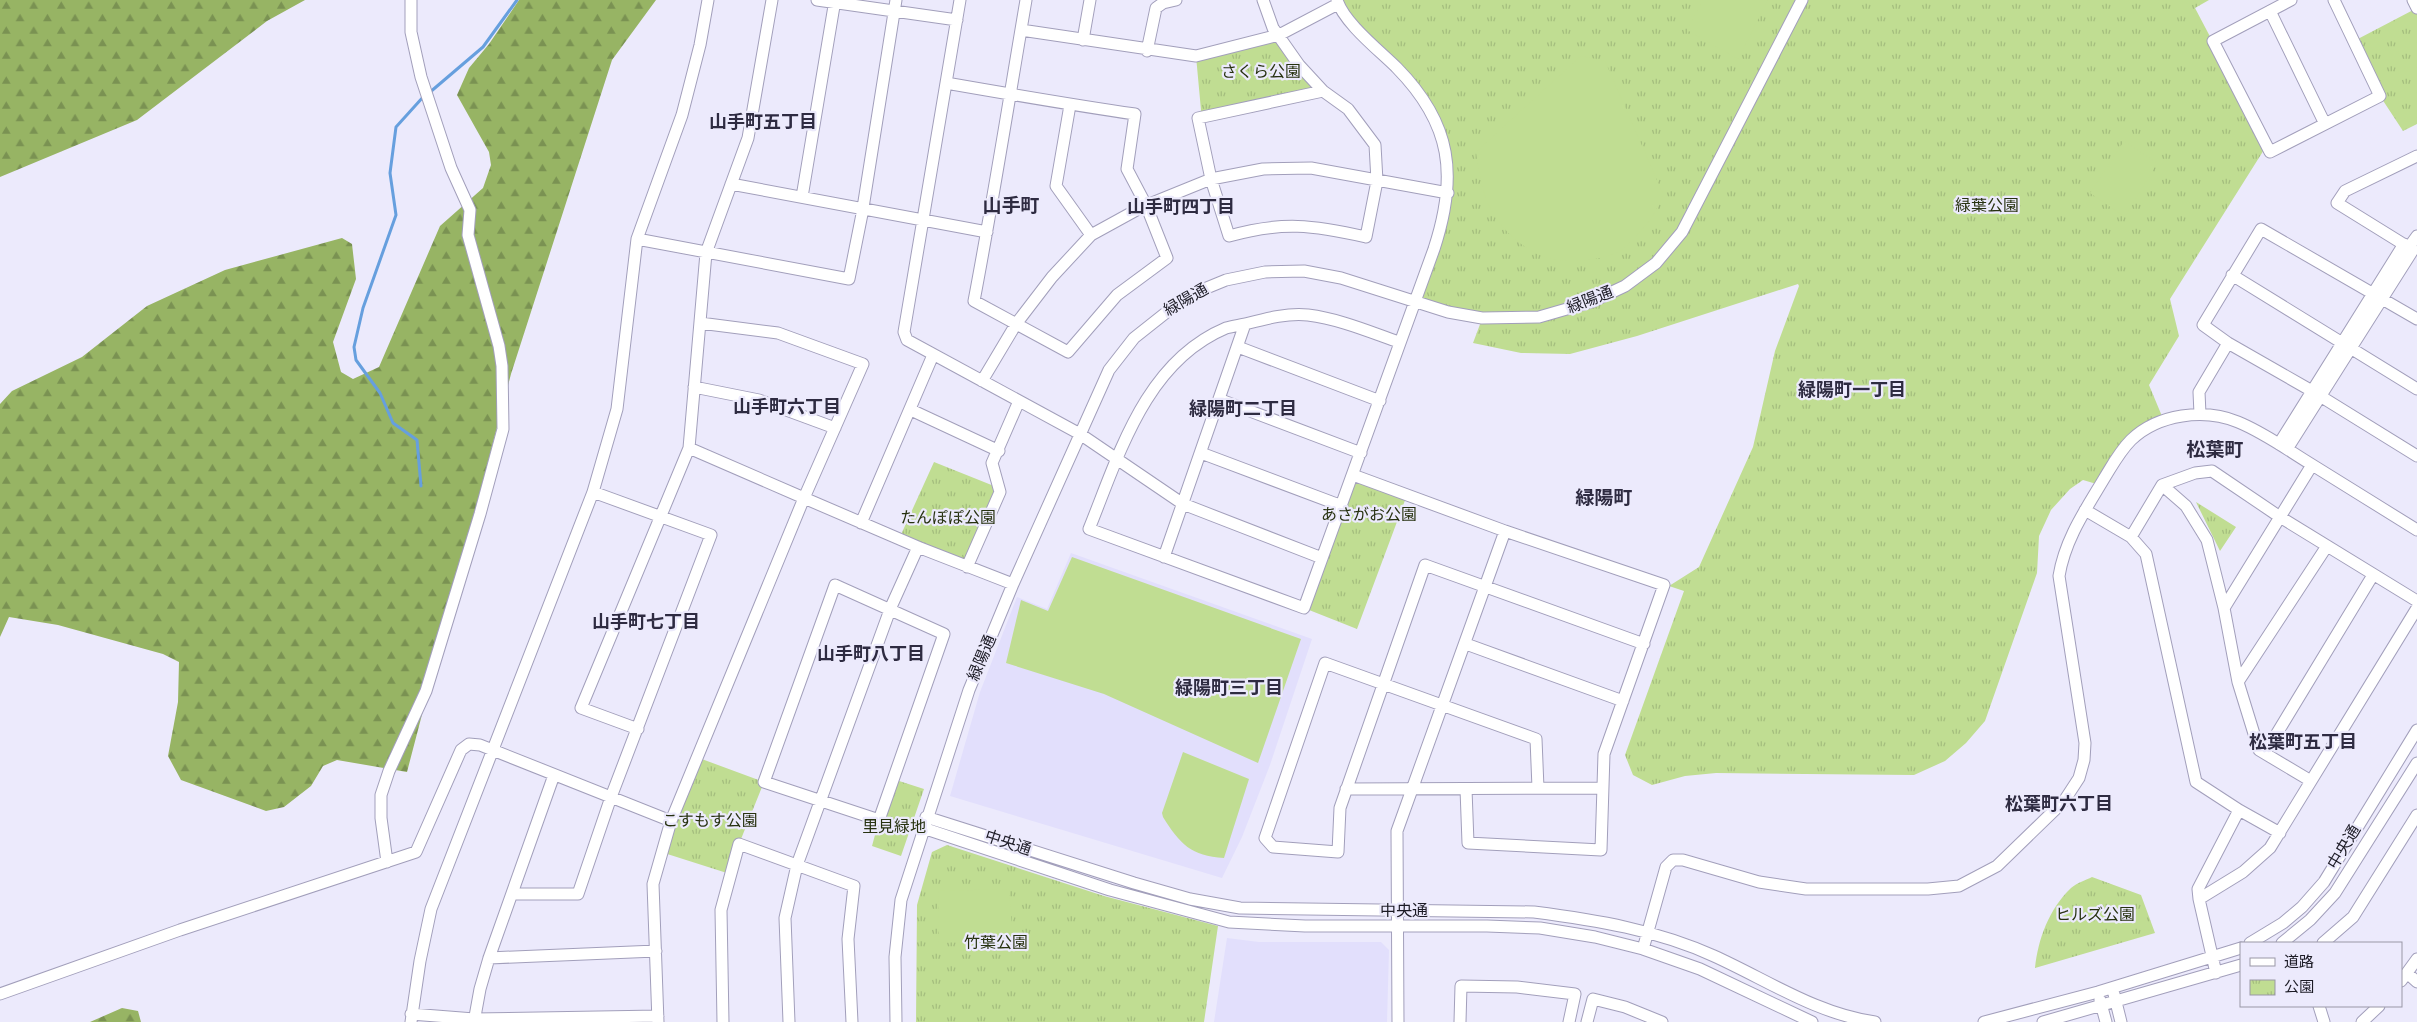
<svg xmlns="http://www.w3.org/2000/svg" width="2417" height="1022" font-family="'Varela Round','Noto Sans JP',sans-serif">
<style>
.built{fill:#e2dffc}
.forest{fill:url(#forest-firs)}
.park{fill:url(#park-tufts)}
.pitch{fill:#c0dd92}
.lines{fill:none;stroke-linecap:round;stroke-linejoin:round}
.stream{stroke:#669fde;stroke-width:3}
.minor-casing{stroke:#a29fbb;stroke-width:13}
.minor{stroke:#fff;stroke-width:11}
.labels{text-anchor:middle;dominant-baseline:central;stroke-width:4.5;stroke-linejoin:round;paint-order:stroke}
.park-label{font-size:16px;fill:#273210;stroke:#eceafc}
.street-label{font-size:16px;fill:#1c1b25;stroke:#eceafc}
.neighbourhood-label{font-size:18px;font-weight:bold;fill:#2e2b41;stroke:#eceafc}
.quarter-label{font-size:19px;font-weight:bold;fill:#2e2b41;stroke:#eceafc}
</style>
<defs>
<pattern id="forest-firs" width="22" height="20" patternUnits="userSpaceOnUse" patternTransform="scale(1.25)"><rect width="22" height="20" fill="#97b464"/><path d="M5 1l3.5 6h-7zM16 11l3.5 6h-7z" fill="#7a9252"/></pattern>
<pattern id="park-tufts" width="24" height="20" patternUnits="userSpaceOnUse" patternTransform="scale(1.25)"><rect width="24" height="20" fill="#c0dd92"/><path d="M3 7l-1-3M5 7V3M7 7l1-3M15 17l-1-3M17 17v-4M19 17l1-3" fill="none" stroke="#a4bd7e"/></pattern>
</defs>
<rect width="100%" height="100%" fill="#eceafc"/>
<path class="built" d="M 1071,553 L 1312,639 L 1270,765 L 1242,837 L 1222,878 L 950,796 L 980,692 L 1017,597 L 1047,609 Z
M 1227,938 L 1259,942 L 1381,942 L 1389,950 L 1387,1022 L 1214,1022 Z"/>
<path class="forest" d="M 0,0 L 305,0 L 267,21 L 137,120 L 0,177 Z
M 519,0 L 656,0 L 612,60 L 511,374 L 407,772 L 337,760 L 323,766 L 311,786 L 284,807 L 266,811 L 181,780 L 168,756 L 178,702 L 179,662 L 163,654 L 58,625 L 9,617 L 0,637 L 0,404 L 12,391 L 82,357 L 147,306 L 225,270 L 342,238 L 352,244 L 356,279 L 333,342 L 341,372 L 353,379 L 379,367 L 440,226 L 483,188 L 491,165 L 489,152 L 457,95 L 469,68 L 489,44 Z
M 122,1008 L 138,1011 L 141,1022 L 90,1022 Z"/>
<path class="park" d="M 1337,0 L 2209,0 L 2195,8 L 2267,145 L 2170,299 L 2179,336 L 2149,385 L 2164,421 L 2133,439 L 2100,485 L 2083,480 L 2070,489 L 2051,510 L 2039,536 L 2037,573 L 1985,721 L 1966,743 L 1945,761 L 1914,775 L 1716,773 L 1685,776 L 1652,785 L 1633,775 L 1625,755 L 1684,591 L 1669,586 L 1699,567 L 1753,447 L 1775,351 L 1799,286 L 1798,284 L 1637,336 L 1570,354 L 1521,353 L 1473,343 L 1482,319 L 1415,302 L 1448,193 L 1437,122 Z
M 2417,8 L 2417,124 L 2403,131 L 2380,96 L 2354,41 Z
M 1279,35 L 1317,92 L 1198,118 L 1201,110 L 1196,56 Z
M 934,462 L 999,488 L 967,567 L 899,539 Z
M 1353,475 L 1407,495 L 1357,629 L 1304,608 Z
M 2196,502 L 2236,527 L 2220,551 Z
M 699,758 L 764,782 L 739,844 L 730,874 L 661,852 Z
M 896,780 L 924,789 L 901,856 L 872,846 L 879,820 Z
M 947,845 L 1104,896 L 1218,926 L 1204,1022 L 916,1022 L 917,905 L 932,852 Z
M 2092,877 L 2141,895 L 2155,933 L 2035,968 C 2038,939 2049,909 2071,888 C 2077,883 2086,880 2092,877 Z"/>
<path class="pitch" d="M 1703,0 L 1768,0 L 1738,59 L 1687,30 Z
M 1581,56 L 1605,61 L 1663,194 C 1655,216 1648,224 1631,241 C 1628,244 1624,249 1620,251 C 1600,261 1563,265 1542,256 C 1526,249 1510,237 1500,223 C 1483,202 1480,178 1476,152 Z
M 2124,141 L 2157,163 L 2125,217 L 2090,193 Z
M 1072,557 L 1301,639 L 1258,763 L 1104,694 L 1006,663 L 1021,600 L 1048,611 Z
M 1183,752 L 1249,779 L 1224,858 C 1191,856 1180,844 1163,817 L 1162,813 Z
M 1009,889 L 1013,940 L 939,943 L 938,891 Z"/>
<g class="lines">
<path class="stream" d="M 429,93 L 483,47 L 517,0
M 421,486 L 417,440 L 393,423 L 380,393 L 356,360 L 354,347 L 363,308 L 396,215 L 390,173 L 396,127 L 424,96"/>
<defs>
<path id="minor" d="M 817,0 L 957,20
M 960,0 L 904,332 L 907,340 L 1080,434 L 1183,504 L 1322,558
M 1263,0 L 1273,28 L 1299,65 L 1323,91 L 1348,109 L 1375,145 L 1377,181 L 1366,237 C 1313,225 1282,221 1229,236 L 1211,179 L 1198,118 L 1323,91
M 1337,0 C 1344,23 1380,51 1397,68 C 1452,124 1458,176 1434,249 L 1304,608 L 1089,529 C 1119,455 1145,362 1226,328 C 1233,326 1241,325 1249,323 C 1268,318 1288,313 1308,315 C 1340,319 1370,332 1399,342
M 2291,0 L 2213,41 L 2270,152 L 2380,96 L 2334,0
M 2413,0 L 2417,8
M 2270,11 L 2325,124
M 1021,30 L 1196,56 L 1279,35 L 1338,4
M 1083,40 L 1090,0
M 1147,51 L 1156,8 L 1163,3 L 1176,0
M 946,83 C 1009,94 1072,105 1135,114 L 1127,169 L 1146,205 L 1167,258 L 1117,295 L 1068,352 L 974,301 C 993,201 1009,100 1026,0
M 1070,105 L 1056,186 L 1091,235
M 731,184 L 987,232
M 802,197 L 835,0
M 637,239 L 849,279 L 862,214 L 896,0
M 2408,247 L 2337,203 L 2345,191 L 2417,156
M 2409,247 L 2417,236
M 2232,275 L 2417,389
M 2417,319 L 2261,229 L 2203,325 L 2228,343 L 2312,391 L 2417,456
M 1238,347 L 1380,401
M 982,381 L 1016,324 L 1052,277 L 1091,235 L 1142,207 L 1211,179 L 1263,169 L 1311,168 L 1448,193
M 694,387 L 759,400 L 835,428
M 1221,400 L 1361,453
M 911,410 L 999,451
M 2200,414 L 2199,392 L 2228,343
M 2279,444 L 2404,244
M 689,448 L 804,498 L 863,364 L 778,333 L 700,323
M 2287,449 L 2413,250
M 1201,453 L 1342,506
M 1353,475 L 1505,531 L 1664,585 L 1604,754 L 1601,850 L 1468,843 L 1466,789
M 2162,485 L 2186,506 L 2207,540 L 2224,608 L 2238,682 L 2259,750 L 2311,781
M 2085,510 L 2131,537 L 2146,554 L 2196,782 L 2239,810 L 2198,889 L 2199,899 L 2216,973
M 861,523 L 933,355
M 2131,537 L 2162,485 L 2195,473 L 2212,471 L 2280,517 L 2417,601
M 1164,557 L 1245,324
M 967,567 L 1000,492 L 992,463 L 1019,401
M 835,585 L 944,634 L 879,820 L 764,782 Z
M 2224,608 L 2312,465
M 1466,644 L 1623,701
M 2238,682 L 2327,546
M 638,729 L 581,708 L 689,448 L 706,253 L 748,138 L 772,0
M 2265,753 L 2373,575
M 1538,788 L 1536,739 C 1465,713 1395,688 1325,663 L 1265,838 L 1273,847 L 1338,852 L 1340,808 L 1425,565 L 1644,644
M 1346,789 L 1601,788
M 2239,810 L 2280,833
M 926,817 L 1134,883 L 1190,899 L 1240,908 L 1534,912 C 1596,920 1657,930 1714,956 C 1767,980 1817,1014 1875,1022
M 923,828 L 1110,890 L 1229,922 L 1305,926 L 1487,926 L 1540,928 L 1595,937 L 1643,949 L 1700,969 L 1812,1022
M 387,862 L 381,818 L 381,795 L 389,771 L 426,691 L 480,514 L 503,429 L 502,366 L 499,346 L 468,235 L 470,210 L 451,168 L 421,77 L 411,32 L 411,0
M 512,894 L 578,894 L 611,797 L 711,535 L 593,492
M 2199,899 L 2243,872 L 2270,848 L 2417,608
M 2250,943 L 2283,923 L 2302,907 L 2324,882 L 2417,730
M 2282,943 L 2310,920 L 2335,893 L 2417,763
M 2323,943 L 2353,917 L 2417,815
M 1643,949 L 1666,867 L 1673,860 L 1683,860 L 1759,882 L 1806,889 L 1928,889 L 1959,886 L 1997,866 L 2064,801 L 2079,778 L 2084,760 L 2085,743 L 2059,576 C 2065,539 2086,509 2105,477 C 2113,464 2120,451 2131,440 C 2158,414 2204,408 2238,422 C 2265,433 2289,451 2314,466 C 2348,487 2383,509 2417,530
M 489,958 L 656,951
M 2407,973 L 2417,982
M 2401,981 L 2417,959
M 0,994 L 180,930 L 416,852 L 461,750 L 469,744 L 480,745 L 671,821 L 804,498 L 918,547 L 1013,584
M 2114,994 L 2121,1022
M 2100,1000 L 2106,1022
M 2319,1006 L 2324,1022
M 411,1014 L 474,1019 L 658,1016
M 411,1022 L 420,961 L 431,909 L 593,492 L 617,409 L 637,239 L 682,115 L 700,45 L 708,0
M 474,1022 L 480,989 L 489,958 L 554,775
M 658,1022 L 653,884 L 671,821
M 723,1022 L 721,910 L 739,844 L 854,886 L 848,939 L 852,1022
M 789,1022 L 785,918 L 797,865 L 891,607 L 918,547
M 896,1022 L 895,957 L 901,900 L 969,690 L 1013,584 L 1109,370 L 1134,338 L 1187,296 L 1226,280 L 1265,272 L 1304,271 L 1341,278 L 1448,312 L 1482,318 L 1539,317 L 1591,302 L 1625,286 L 1656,263 L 1682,232 L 1802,0
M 1398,1022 L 1397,831 L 1505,531
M 1460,1022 L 1461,986 L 1517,987 L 1575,994 L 1569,1022
M 1587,1022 L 1593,999 L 1625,1007 L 1662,1022
M 1984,1022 L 2098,992 L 2241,948
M 2043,1022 L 2241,965
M 2362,1022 L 2379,1006"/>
</defs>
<use href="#minor" class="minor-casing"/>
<use href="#minor" class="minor"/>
</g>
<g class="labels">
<g class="park-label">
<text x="1261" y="72">さくら公園</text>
<text x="1987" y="206">緑葉公園</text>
<text x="1369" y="515">あさがお公園</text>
<text x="948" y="518">たんぽぽ公園</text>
<text x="710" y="821">こすもす公園</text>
<text x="894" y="827">里見緑地</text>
<text x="2095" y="915">ヒルズ公園</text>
<text x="996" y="943">竹葉公園</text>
</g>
<g class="street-label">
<text transform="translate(1186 300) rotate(-30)">緑陽通</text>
<text transform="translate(1590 300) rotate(-21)">緑陽通</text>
<text transform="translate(982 658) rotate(-67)">緑陽通</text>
<text transform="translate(1008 843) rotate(18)">中央通</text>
<text transform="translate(2344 847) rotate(-59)">中央通</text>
<text x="1404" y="911">中央通</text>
</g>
<g class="neighbourhood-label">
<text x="763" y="122">山手町五丁目</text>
<text x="1181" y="207">山手町四丁目</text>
<text x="1852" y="390">緑陽町一丁目</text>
<text x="787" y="407">山手町六丁目</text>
<text x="1243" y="409">緑陽町二丁目</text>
<text x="646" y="622">山手町七丁目</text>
<text x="871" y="654">山手町八丁目</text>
<text x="1229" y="688">緑陽町三丁目</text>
<text x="2303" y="742">松葉町五丁目</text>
<text x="2059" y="804">松葉町六丁目</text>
</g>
<g class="quarter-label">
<text x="1011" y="206">山手町</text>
<text x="2215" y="450">松葉町</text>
<text x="1604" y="498">緑陽町</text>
</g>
</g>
<rect x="2240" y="942" width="162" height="65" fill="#eceafc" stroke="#9997a6"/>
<rect x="2250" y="958" width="25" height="8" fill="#ffffff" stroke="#9997a6"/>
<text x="2284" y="967" font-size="15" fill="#1c1b25">道路</text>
<rect x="2250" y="980" width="25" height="15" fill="url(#park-tufts)" stroke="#9997a6"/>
<text x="2284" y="992" font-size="15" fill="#1c1b25">公園</text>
</svg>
